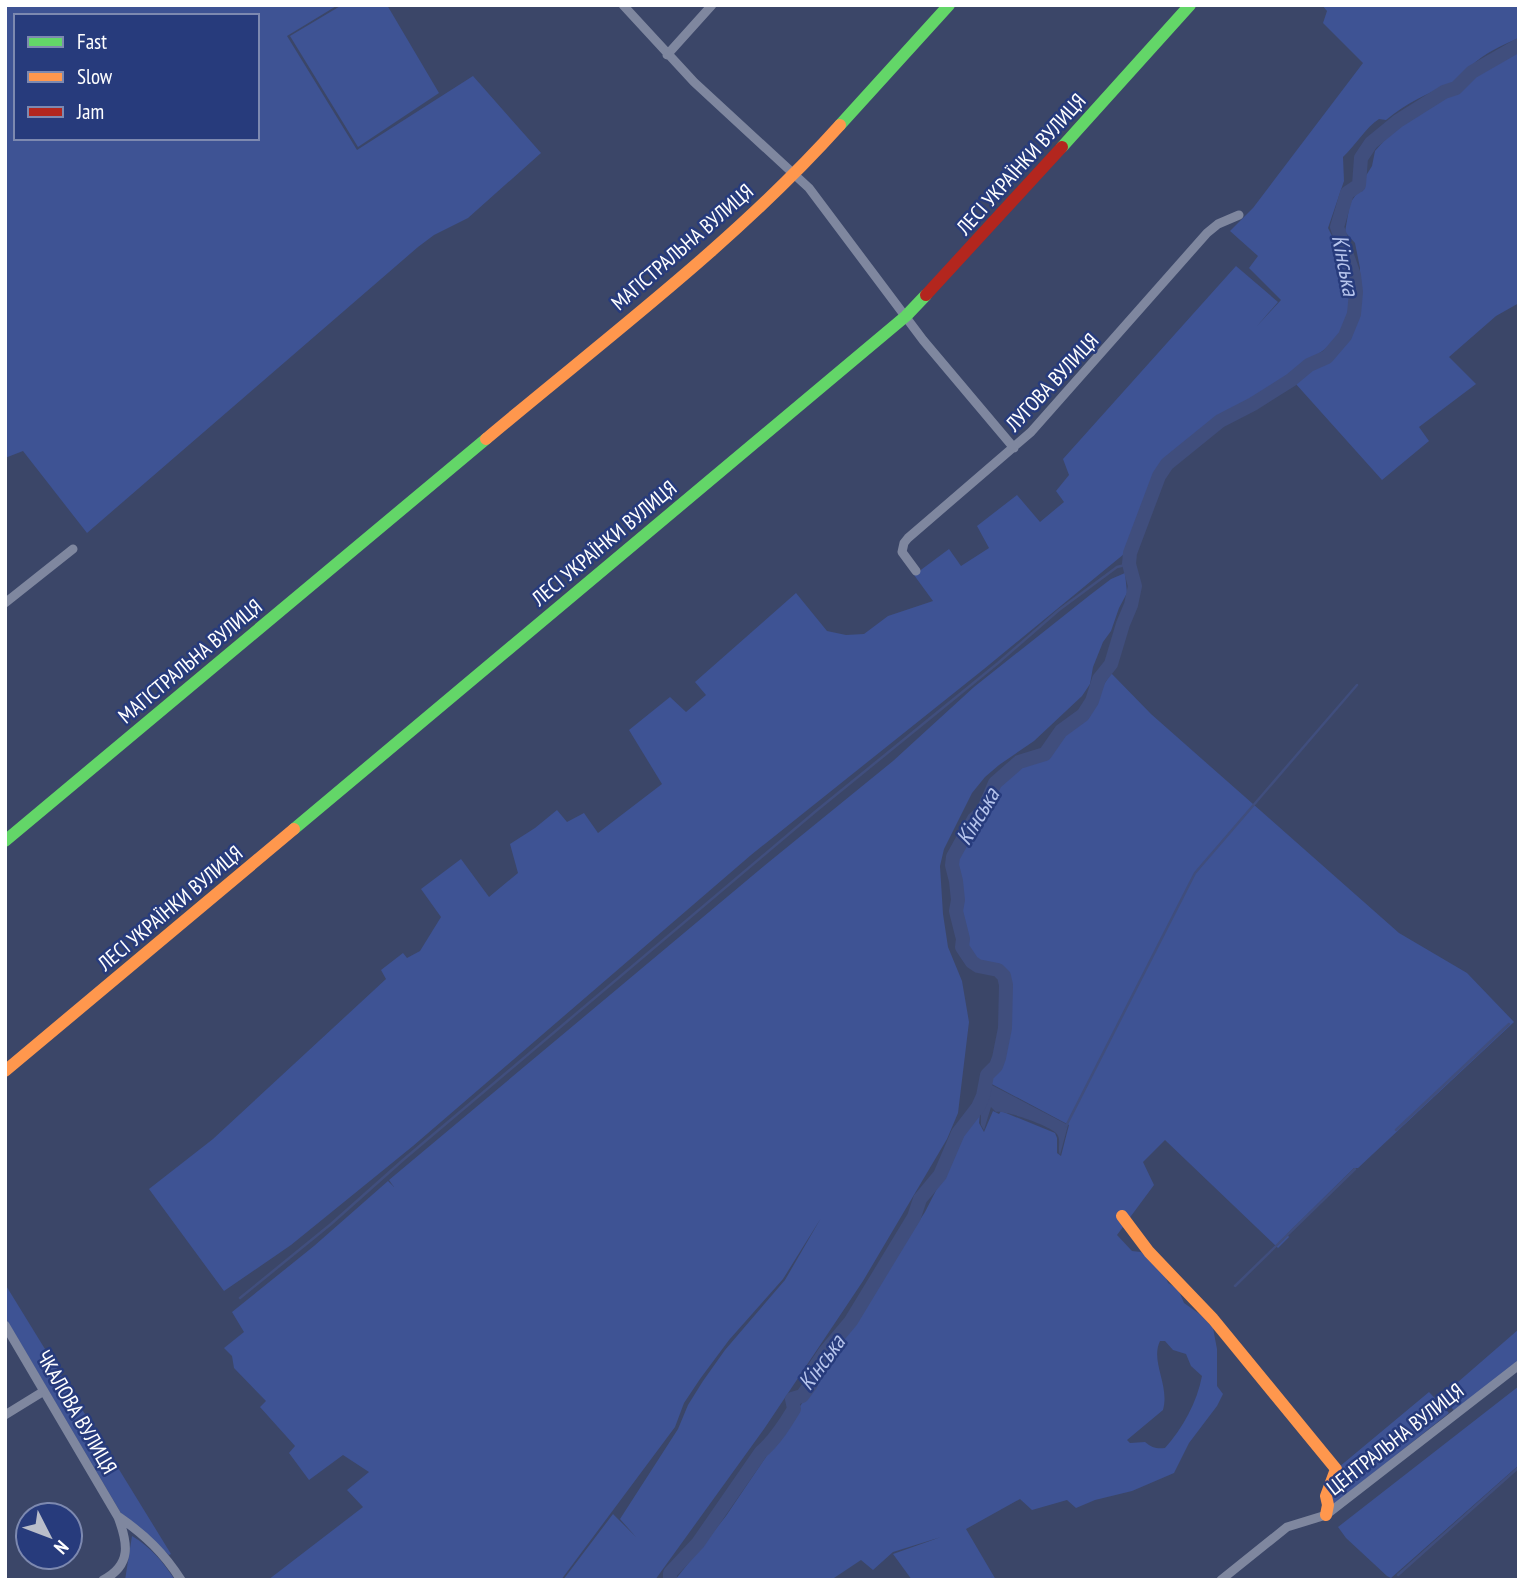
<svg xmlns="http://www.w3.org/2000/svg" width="1524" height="1585" font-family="'PT Sans Narrow',sans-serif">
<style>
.green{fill:#3e5394;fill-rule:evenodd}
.water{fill:#404e7d}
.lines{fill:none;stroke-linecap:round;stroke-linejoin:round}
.stream{stroke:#404e7d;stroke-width:2.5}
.river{stroke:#404e7d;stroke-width:14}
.street{stroke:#7f879f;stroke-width:9}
.fast{stroke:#63d668;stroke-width:12}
.slow{stroke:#ff974d;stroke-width:12}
.jam{stroke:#b3261e;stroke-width:12}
.labels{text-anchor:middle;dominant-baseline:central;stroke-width:5;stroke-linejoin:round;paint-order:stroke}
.street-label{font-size:21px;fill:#fff;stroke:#273b7c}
.water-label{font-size:23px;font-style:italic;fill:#b6c4ec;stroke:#273b7c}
</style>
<rect width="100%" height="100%" fill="#3b4668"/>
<path class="green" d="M 5,5 L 338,5 L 287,36 L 357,150 L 473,76 L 541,153 L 468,218 L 434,235 L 418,247 L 87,533 L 23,451 L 5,458 ZM 16,16 L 257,16 L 257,138 L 16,138 Z
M 342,5 L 387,5 L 439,93 L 358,147 L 290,36 Z
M 1322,5 L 1519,5 L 1519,38 C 1502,45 1485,53 1472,65 C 1465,70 1460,81 1452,84 C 1428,93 1406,103 1386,120 L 1379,119 C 1366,127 1355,146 1343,157 L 1344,181 L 1328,228 L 1350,272 L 1351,297 L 1343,332 L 1339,339 L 1267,391 L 1209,423 L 1181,445 L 1161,466 L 1149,488 L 1124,554 L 984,669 L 751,855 L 413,1146 L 291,1245 L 224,1291 L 149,1189 L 213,1139 L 386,979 L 381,970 L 403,953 L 407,958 L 420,951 L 441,917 L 421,889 L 461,859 L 489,897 L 518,873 L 510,844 L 535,828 L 557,810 L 567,822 L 584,813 L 598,833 L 662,784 L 629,730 L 670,697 L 686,712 L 706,695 L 695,682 L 796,593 L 827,631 L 846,635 L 864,634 L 888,616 L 933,601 L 914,575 L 949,549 L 961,566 L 989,548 L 977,526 L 1017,495 L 1040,522 L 1064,502 L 1056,491 L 1069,475 L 1063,459 L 1236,266 L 1278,302 L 1257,326 L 1281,300 L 1249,268 L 1258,256 L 1230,231 L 1253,208 L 1363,63 L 1323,23 L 1327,11 Z
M 1519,52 L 1519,303 L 1496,316 L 1449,357 L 1476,384 L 1419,427 L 1429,441 L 1382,480 L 1295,383 L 1341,348 L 1358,318 L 1360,268 L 1355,243 L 1345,232 L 1350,203 L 1358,192 L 1363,191 L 1364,179 L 1372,166 L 1375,151 L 1399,124 L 1425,107 L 1459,89 L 1477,74 L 1504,57 Z
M 1125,573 L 1127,593 L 1119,608 L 1111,631 L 1103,642 L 1093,667 L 1090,684 L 1082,696 L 1034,741 L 999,765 L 985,777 L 972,793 L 944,849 L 940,866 L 943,914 L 948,947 L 962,981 L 969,1022 L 958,1113 L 947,1139 L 863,1281 L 764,1429 L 655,1580 L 563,1580 L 613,1514 L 636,1537 L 620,1519 L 678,1429 L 688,1405 L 703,1381 L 725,1350 L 785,1280 L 821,1218 L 783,1279 L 729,1340 L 700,1379 L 684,1403 L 675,1427 L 561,1580 L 268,1580 L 363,1507 L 347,1490 L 369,1472 L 343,1455 L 309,1480 L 289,1453 L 295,1446 L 260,1407 L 266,1401 L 234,1368 L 232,1356 L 224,1348 L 244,1332 L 232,1312 L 314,1246 L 388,1181 L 394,1187 L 389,1180 L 764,866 L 893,761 L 974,687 L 1090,595 L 1111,579 Z
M 1111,673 L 1151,714 L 1399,933 L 1467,973 L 1514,1022 L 1358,1168 L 1354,1168 L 1287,1234 L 1289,1237 L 1278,1248 L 1165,1140 L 1143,1162 L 1154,1185 L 1117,1235 L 1132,1251 L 1141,1252 L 1163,1271 L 1168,1283 L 1178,1289 L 1184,1303 L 1201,1315 L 1213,1328 L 1217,1349 L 1217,1386 L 1223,1394 L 1217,1406 L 1189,1443 L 1174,1473 L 1132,1491 L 1095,1500 L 1076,1508 L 1067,1500 L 1032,1510 L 1020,1499 L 966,1529 L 996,1580 L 912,1580 L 893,1554 L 941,1537 L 893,1552 L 873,1570 L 861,1560 L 831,1580 L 675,1580 L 726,1516 L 809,1393 L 925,1212 L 971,1122 L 980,1113 L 979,1123 L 984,1132 L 993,1111 L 999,1114 L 1001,1111 L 1055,1133 L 1057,1138 L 1057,1153 L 1061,1156 L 1069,1125 L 988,1082 L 988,1078 C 992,1074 998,1070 1000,1066 C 1011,1045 1017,983 1000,965 L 975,961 L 967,949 L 960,908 L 956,858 L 958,852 L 986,811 L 990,796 L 1004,778 L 1021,766 L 1045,760 L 1066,733 L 1083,719 ZM 1160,1341 L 1165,1341 L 1173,1350 L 1186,1354 L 1191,1366 L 1202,1376 C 1197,1402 1183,1428 1165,1448 C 1157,1449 1152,1448 1145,1442 L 1130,1443 L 1127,1440 L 1163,1410 C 1170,1385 1150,1362 1160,1341 Z
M 5,1284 L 171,1554 L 169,1555 L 122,1515 L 5,1317 Z
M 1519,1329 L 1519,1362 L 1454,1411 L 1443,1395 Z
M 1519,1386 L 1519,1465 L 1391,1578 L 1387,1576 L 1346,1538 L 1338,1527 Z
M 1429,1392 L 1449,1413 L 1332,1506 L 1329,1494 L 1339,1467 Z
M 132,1536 C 152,1548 163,1562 175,1580 L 125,1580 Z"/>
<path class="water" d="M 984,1081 L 1068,1125 L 1060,1155 C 1057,1148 1062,1139 1056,1133 C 1048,1125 1005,1110 996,1112 L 991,1107 L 984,1130 L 981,1125 L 981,1111 L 977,1113 L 973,1110 L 981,1097 Z"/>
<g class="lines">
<path class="stream" d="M 1066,1126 L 1195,873 L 1357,685
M 1396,1130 L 1509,1024
M 1235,1286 L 1355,1169
M 240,1298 L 331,1224 L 403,1160 L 816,811 L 998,663 L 1059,610 L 1117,567 L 1129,564
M 1398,1575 L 1519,1467"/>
<path class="river" d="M 670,1580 L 670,1573 L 698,1543 L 761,1452 C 775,1440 785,1424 794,1409 L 792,1399 L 802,1396 L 811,1384 L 811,1373 L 825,1352 L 851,1321 L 914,1217 L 920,1199 L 940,1175 L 958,1133 L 978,1107 L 983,1096 L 987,1075 L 996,1066 L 999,1058 L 1005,1028 L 1006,985 L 1004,976 L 998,970 L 978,966 L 972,962 L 962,947 L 963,939 L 956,911 L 958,900 L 956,881 L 952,865 L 953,857 L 974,819 L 983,811 L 995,783 L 1019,762 L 1045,754 L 1061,731 L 1083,715 L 1092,701 L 1099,679 L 1111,664 L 1123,624 L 1131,605 L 1135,586 L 1129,564 L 1130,553 L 1159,476 L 1167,464 L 1220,421 L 1253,404 L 1291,380 L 1309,365 L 1327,357 L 1345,336 L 1354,314 L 1356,292 L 1354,275 L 1337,227 L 1347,193 L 1359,185 L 1361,158 L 1371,143 L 1398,121 L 1444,92 L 1456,88 L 1472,72 L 1519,45"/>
<path class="street" d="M 623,5 L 694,82 L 809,188 L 923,340 L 1014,448
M 667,55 L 712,5
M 916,571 L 902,552 L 904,543 L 908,538 L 1031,432 L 1207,233 L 1218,224 L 1239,215
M 5,603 L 73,549
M 5,1325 L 118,1517 C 128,1543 132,1565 103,1580
M 5,1415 L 44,1391
M 119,1517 C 145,1535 164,1553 181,1580
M 1221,1580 L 1287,1527 L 1326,1515 L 1519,1365"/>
<path class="fast" d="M 840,125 L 949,5
M 1062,147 L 1190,5
M 294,829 L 906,316 L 926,295
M 5,841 L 486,439"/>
<path class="slow" d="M 486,439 C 606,338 735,242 840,125
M 5,1071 L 294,829
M 1122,1216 L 1149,1252 L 1213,1319 L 1336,1469 L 1326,1496 L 1328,1505 L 1326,1515"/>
<path class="jam" d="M 926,295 L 1062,147"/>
</g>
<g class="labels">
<g class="street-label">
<text transform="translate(1021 164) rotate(-48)">ЛЕСІ УКРАЇНКИ ВУЛИЦЯ</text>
<text transform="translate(682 247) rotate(-41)">МАГІСТРАЛЬНА ВУЛИЦЯ</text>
<text transform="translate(1052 382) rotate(-47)">ЛУГОВА ВУЛИЦЯ</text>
<text transform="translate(604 543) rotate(-40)">ЛЕСІ УКРАЇНКИ ВУЛИЦЯ</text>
<text transform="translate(190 661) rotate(-40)">МАГІСТРАЛЬНА ВУЛИЦЯ</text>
<text transform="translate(170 908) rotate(-40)">ЛЕСІ УКРАЇНКИ ВУЛИЦЯ</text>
<text transform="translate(77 1412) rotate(60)">ЧКАЛОВА ВУЛИЦЯ</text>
<text transform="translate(1395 1439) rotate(-38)">ЦЕНТРАЛЬНА ВУЛИЦЯ</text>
</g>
<g class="water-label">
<text transform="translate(1346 265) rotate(79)">Кінська</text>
<text transform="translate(977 816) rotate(-59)">Кінська</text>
<text transform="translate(821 1362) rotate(-54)">Кінська</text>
</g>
</g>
<rect width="1524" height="1585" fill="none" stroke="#ffffff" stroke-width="14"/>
<rect x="14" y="14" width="245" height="126" fill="#273b7c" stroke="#7d89b0" stroke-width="2"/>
<rect x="28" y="37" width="35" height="10" fill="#63d668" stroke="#7d89b0" stroke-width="2"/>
<text x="77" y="49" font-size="21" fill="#ffffff">Fast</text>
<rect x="28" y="72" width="35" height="10" fill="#ff974d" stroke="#7d89b0" stroke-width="2"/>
<text x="77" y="84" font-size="21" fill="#ffffff">Slow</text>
<rect x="28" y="107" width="35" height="10" fill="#b3261e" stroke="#7d89b0" stroke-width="2"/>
<text x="77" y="119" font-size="21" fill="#ffffff">Jam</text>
<g transform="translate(49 1536) rotate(132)"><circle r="33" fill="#273b7c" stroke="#7d89b0" stroke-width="2"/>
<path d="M0-5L12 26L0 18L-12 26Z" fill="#babeca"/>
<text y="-10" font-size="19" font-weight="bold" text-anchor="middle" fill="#ffffff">N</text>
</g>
</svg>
